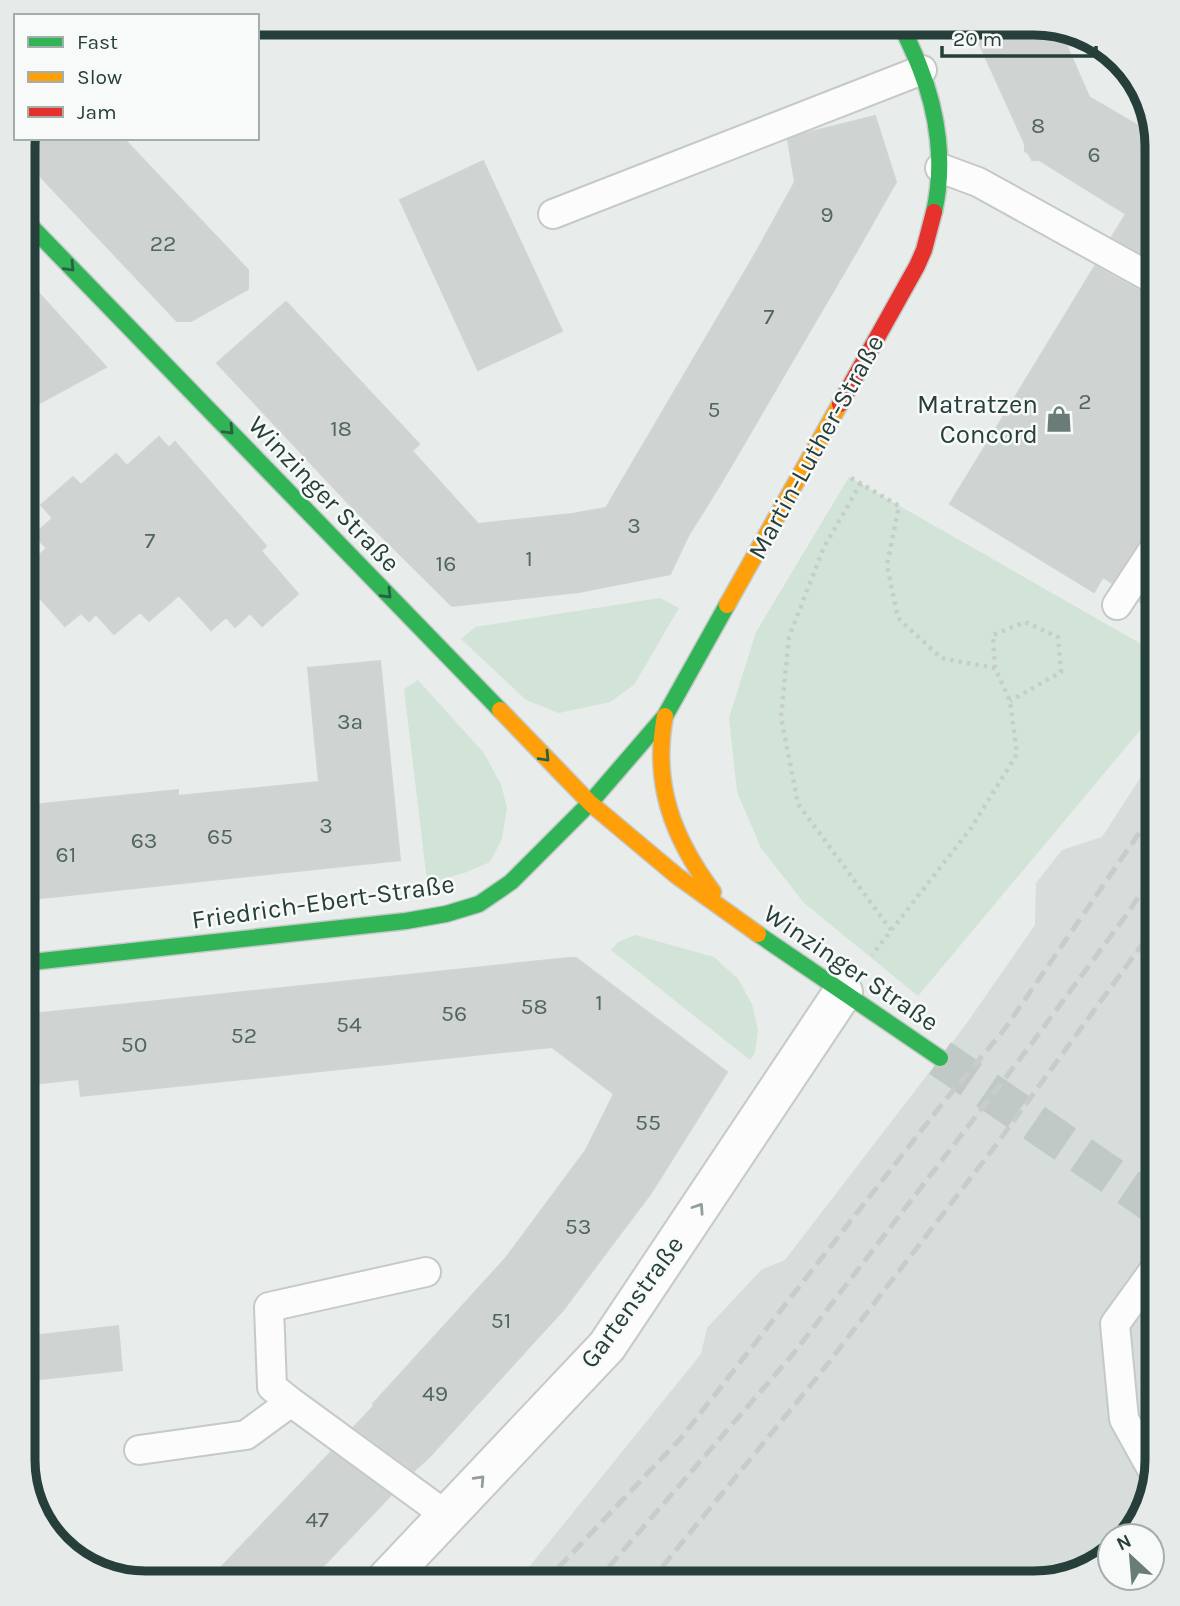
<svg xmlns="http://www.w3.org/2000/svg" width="1180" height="1606" font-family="Karla,sans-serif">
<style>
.built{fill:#d6ddda}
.green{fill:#d2e4d8}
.building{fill:#cfd3d2;stroke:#d0d5d3;stroke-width:2}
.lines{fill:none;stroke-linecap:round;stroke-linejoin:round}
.secondary-tunnel{stroke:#c1c9c7;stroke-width:38;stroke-dasharray:38 19;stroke-linecap:butt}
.lane-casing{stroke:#c5c9c7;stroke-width:32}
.street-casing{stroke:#c5c9c7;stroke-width:42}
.fast-casing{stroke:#c4c9c7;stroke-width:19}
.slow-casing{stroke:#c4c9c7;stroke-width:19}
.jam-casing{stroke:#c4c9c7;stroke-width:19}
.path{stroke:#c6cecc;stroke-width:4.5;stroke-dasharray:3.5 5;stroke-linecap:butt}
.lane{stroke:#fcfcfc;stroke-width:28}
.street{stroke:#fcfcfc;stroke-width:38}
.fast{stroke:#30b455;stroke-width:16}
.slow{stroke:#ff9f0a;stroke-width:16}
.jam{stroke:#e5322d;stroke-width:16}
.rail{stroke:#c9cccb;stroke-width:5;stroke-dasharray:14 7;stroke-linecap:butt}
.oneway{stroke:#296242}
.oneway2{stroke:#919e9b}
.labels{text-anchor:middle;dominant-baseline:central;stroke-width:5;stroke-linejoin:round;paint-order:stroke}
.number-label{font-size:23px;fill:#516561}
.poi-label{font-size:26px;fill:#263f3a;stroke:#f7faf9;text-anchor:end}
.street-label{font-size:26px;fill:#263f3a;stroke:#f7faf9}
.rim{fill:none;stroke:#263f3a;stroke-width:9}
</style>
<rect width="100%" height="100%" fill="#e8ecea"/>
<path class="built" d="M 1157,752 L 1157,1460 L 1141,1522 L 1127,1536 L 1110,1536 L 1110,1553 L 1096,1567 L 1034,1583 L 491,1583 L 505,1569 L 529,1567 L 701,1354 L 707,1328 L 761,1270 L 785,1260 L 964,1027 L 1035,925 L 1036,883 L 1062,850 L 1102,837 Z"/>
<path class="green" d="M 849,477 L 1157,653 L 1157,710 L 918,996 L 804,903 L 761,848 L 737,792 L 729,718 L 756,632 Z
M 660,598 L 679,608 L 634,685 L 610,702 L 559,713 L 526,700 L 461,639 L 475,627 Z
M 418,680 L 483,752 L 501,784 L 507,808 L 502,839 L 490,862 L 467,872 L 444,879 L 427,881 L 404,689 Z
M 635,935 L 714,957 L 738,979 L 752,1004 L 758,1030 L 755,1053 L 750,1060 L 611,950 L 618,942 Z"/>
<path class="building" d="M 970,23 L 1042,23 L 1059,28 L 1089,97 L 1154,135 L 1157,146 L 1157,262 L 1112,237 L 1126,214 L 1039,160 L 1032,160 L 1029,154 L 1025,151 L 1025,144 Z
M 875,116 L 896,182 L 859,247 L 721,483 L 688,536 L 670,574 L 579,592 L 452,606 L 351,506 L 217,363 L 286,302 L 419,444 L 412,451 L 478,524 L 572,514 L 606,508 L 757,251 L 795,182 L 788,140 L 807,133 Z
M 23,138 L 123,138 L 248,270 L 248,289 L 191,321 L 177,321 L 23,158 Z
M 483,161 L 562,331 L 478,370 L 400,200 Z
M 1095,266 L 1149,296 L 1157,298 L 1157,527 L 1149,530 L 1143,535 L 1112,583 L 1103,577 L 1094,592 L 950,504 Z
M 23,276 L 106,367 L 23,412 Z
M 159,437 L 169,448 L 175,442 L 266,546 L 261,551 L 298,594 L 262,626 L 250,613 L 235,627 L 226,617 L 211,630 L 179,595 L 149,621 L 140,612 L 114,634 L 96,614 L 89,621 L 81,613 L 65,626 L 25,581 L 41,568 L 34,560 L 47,548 L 34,535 L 53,518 L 41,505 L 73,477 L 81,485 L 116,454 L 127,466 Z
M 1157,574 L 1157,613 L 1139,601 Z
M 380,661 L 400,860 L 23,900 L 23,806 L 178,790 L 178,796 L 319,782 L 308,668 Z
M 569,958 L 576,958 L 727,1072 L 651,1193 L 563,1310 L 430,1456 L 414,1471 L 354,1427 L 374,1406 L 373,1404 L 506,1258 L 586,1150 L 614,1094 L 552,1047 L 81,1096 L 79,1079 L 23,1085 L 23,1015 Z
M 118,1326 L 122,1370 L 23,1381 L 23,1337 Z
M 331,1452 L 391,1495 L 307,1583 L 206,1583 Z"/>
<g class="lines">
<path class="secondary-tunnel" d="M 940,1058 L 1157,1207"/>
<defs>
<path id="lane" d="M 940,168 L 978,182 L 1157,281
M 553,214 L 922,70
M 1117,605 L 1157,544
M 291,1402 L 272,1387 L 269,1307 L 426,1272
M 139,1450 L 246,1435 L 291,1402 L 447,1516
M 1154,1473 L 1124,1419 L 1115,1324 L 1157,1266"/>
<path id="street" d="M 383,1583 L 607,1346 L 843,992"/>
<path id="fast" d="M 900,23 C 907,38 914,52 920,68 C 938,113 945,164 934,212
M 23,218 L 500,710
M 758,934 L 940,1058
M 23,963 L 406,921 L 446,914 L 479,904 L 511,882 L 590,803 L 665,716 L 727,605"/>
<path id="slow" d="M 727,605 L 840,404
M 500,710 L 590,803 L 677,876 L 758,934
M 665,716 C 652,784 673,838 713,892"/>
<path id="jam" d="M 840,404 L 917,266 L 924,250 L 934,212"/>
</defs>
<use href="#lane" class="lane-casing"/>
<use href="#street" class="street-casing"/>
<use href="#fast" class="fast-casing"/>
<use href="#slow" class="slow-casing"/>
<use href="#jam" class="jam-casing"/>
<path class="path" d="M 851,478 L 899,506 L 887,565 L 898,618 L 941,658 L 995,668 L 1010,701 L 1017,754 L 971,828 L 872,955
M 861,483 L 824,547 L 789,637 L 781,717 L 798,804 L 891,930
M 995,668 L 993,635 L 1025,622 L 1058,637 L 1061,672 L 1010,701"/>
<use href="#lane" class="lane"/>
<use href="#street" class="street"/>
<use href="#fast" class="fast"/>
<use href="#slow" class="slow"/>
<use href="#jam" class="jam"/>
<path class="rail" d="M 544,1583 L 681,1438 L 942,1104 L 1004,1030 L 1157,807
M 595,1583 L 793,1354 L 1029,1047 L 1127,914 L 1157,870
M 649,1583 L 819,1375 L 996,1145 L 1157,924"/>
</g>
<defs><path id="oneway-chevron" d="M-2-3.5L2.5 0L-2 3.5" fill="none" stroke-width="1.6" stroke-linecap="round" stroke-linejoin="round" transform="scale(1.75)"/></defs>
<g class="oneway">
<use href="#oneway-chevron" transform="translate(70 267) rotate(46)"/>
<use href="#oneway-chevron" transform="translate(229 430) rotate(46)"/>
<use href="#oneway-chevron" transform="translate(387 594) rotate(46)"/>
<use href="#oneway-chevron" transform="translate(545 757) rotate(46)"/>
</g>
<g class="oneway2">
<use href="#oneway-chevron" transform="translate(699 1208) rotate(-56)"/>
<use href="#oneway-chevron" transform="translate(480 1480) rotate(-47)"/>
</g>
<defs>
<symbol id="shop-bare" viewBox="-9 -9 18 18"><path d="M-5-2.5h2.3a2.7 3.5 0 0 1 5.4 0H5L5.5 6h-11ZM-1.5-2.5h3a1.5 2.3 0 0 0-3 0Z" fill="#6a7c78" stroke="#f7faf9" stroke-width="2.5" paint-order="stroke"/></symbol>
</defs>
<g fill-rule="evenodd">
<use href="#shop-bare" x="1040" y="400" width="38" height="38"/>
</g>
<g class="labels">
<g class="number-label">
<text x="1038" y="125">8</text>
<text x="1094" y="154">6</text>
<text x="827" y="214">9</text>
<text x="163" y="243">22</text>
<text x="769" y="316">7</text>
<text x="1085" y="401">2</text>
<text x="714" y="409">5</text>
<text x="341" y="428">18</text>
<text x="634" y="525">3</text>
<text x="150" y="540">7</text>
<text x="529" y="558">1</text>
<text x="446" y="563">16</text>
<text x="350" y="721">3a</text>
<text x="326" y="825">3</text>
<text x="220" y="836">65</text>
<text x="144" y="840">63</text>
<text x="66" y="854">61</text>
<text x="599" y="1002">1</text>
<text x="534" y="1006">58</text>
<text x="454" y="1013">56</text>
<text x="349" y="1024">54</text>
<text x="244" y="1035">52</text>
<text x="134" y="1044">50</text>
<text x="648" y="1122">55</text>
<text x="578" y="1226">53</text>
<text x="501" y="1320">51</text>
<text x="435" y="1393">49</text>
<text x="317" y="1519">47</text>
</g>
<g class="poi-label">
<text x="1038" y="404">Matratzen<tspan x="1038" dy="30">Concord</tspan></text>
</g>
<g class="street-label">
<text transform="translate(816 447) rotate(-61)">Martin-Luther-Straße</text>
<text transform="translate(324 494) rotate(46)">Winzinger Straße</text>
<text transform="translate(323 902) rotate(-8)">Friedrich-Ebert-Straße</text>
<text transform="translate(851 968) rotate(34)">Winzinger Straße</text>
<text transform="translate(632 1302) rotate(-54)">Gartenstraße</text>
</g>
</g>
<path d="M0 0H1180V1606H0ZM146 35H1034A111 111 0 0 1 1145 146V1460A111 111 0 0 1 1034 1571H146A111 111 0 0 1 35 1460V146A111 111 0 0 1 146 35Z" fill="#e6ebea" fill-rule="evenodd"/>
<path class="rim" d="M146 35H1034A111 111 0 0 1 1145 146V1460A111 111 0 0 1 1034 1571H146A111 111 0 0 1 35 1460V146A111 111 0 0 1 146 35Z"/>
<rect x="14" y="14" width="245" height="126" fill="#f7faf9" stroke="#a3afad" stroke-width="2"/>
<rect x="28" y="37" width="35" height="10" fill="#30b455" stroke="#a3afad" stroke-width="2"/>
<text x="77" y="49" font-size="21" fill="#263f3a">Fast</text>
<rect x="28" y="72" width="35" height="10" fill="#ff9f0a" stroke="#a3afad" stroke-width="2"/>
<text x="77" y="84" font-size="21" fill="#263f3a">Slow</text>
<rect x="28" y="107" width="35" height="10" fill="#e5322d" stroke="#a3afad" stroke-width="2"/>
<text x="77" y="119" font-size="21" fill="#263f3a">Jam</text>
<g transform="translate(1131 1557) rotate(334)"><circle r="33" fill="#f7faf9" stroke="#a3afad" stroke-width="2"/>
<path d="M0-5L12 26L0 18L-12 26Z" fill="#6a7c78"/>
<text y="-10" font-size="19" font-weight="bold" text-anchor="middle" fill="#263f3a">N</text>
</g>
<path d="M942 46v10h154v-10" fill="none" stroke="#263f3a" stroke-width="3.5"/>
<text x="953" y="46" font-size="21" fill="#263f3a" stroke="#f7faf9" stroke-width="5" paint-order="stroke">20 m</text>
</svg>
